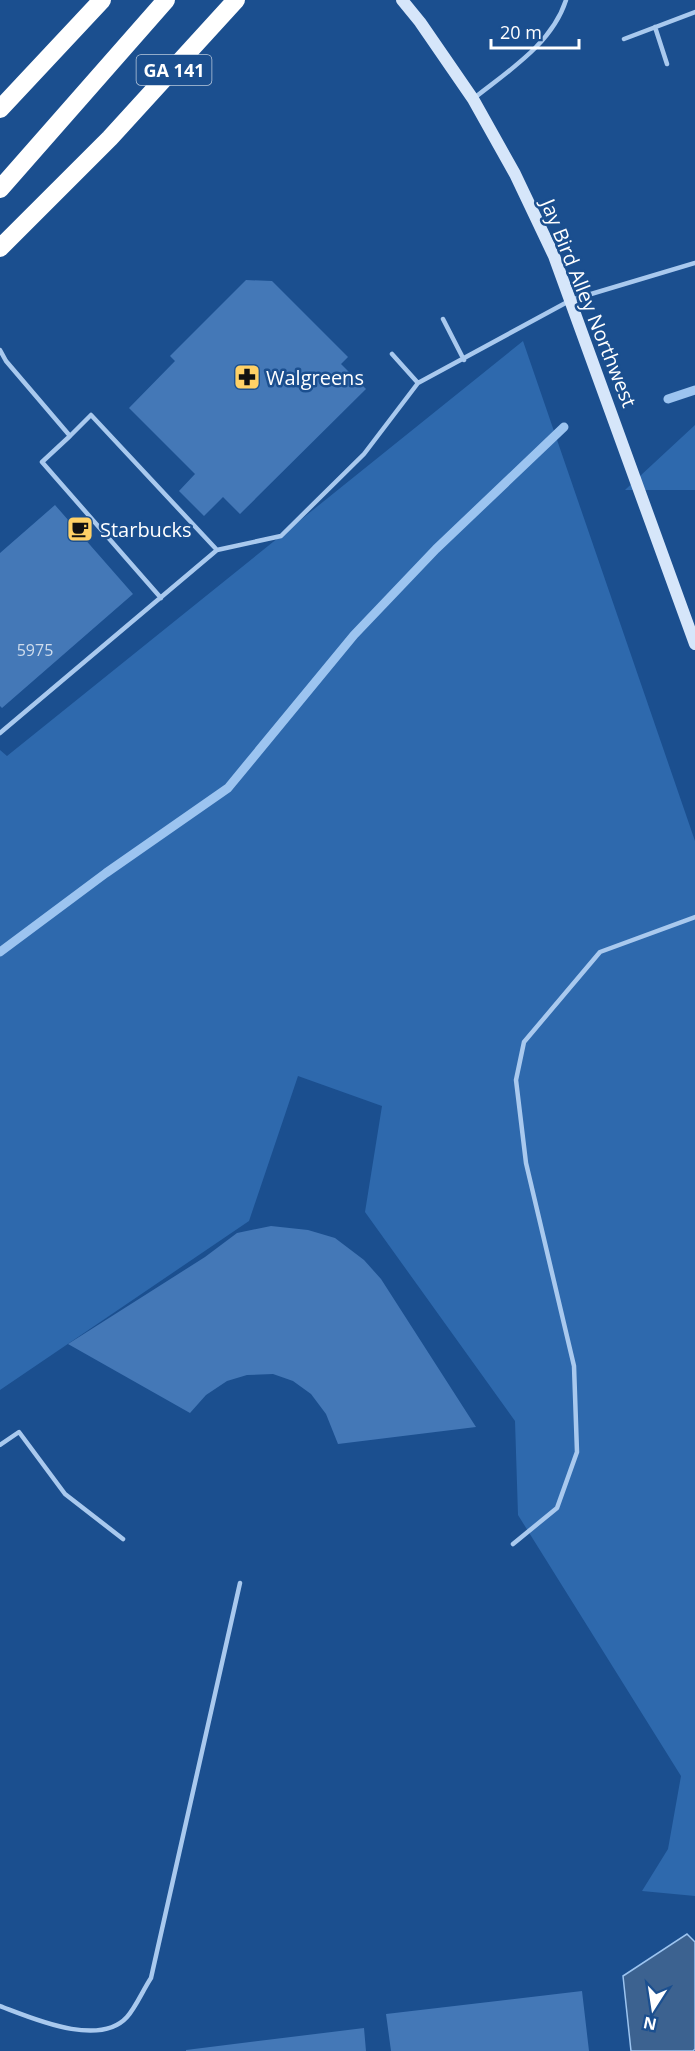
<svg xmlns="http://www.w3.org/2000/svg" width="695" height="2051" font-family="'Open Sans',sans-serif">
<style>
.green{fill:#2e69ad}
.water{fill:#3c6290;stroke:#9cc4f0;stroke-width:1.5}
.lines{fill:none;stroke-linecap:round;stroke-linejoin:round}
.stream{stroke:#9cc4f0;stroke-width:9}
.building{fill:#4478b7}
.lane{stroke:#a9c9ee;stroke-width:4.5}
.secondary{stroke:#d6e6fa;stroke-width:12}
.highway{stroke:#fff;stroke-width:18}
.labels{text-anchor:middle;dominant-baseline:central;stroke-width:5;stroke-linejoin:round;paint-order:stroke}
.number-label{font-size:16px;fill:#d0dded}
.shield{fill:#1b4f8f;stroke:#bbcadd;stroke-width:1.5}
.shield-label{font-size:18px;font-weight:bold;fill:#fff}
.street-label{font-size:20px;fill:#fff;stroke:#1b4f8f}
.poi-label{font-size:20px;fill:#fff;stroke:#1b4f8f;text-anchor:start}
</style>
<rect width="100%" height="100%" fill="#1b4f8f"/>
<path class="green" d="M 523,341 L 695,841 L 695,1896 L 642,1891 L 668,1849 L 681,1776 L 518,1515 L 515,1421 L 365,1212 L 382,1106 L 298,1076 L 249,1221 L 0,1390 L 0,750 L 7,756 Z
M 695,425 L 695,490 L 625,490 L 626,489 Z"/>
<path class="water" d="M 687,1934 L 695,1942 L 695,2049 L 693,2051 L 631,2051 L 623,1976 Z"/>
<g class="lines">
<path class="stream" d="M 668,399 L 695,390
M 0,952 L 106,873 L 228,788 L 354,635 L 436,549 L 564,427"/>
</g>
<path class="building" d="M 246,280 L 272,281 L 348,357 L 341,364 L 366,389 L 240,514 L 223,497 L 204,516 L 179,491 L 195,474 L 129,408 L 175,361 L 170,356 Z
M 55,505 L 133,594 L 2,708 L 0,706 L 0,553 Z
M 271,1226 L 308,1230 L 335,1238 L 364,1260 L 381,1279 L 476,1427 L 338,1444 L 326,1414 L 311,1394 L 293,1381 L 273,1374 L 247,1375 L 227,1381 L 206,1395 L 190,1413 L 68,1344 L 205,1257 L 237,1233 Z
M 582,1991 L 589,2051 L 391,2051 L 386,2014 Z
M 364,2028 L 366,2051 L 186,2051 L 186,2050 Z"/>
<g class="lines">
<path class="lane" d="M 655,27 L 667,64
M 624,39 L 695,12
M 473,99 C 508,71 552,44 566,0
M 443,319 L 464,360
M 0,350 L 6,361 L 70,436 L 42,462 L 161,598
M 392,354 L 418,383
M 70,436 L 91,415 L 217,550
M 0,733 L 217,550 L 281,536 L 364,454 L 418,383 L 571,300 L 695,263
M 0,1445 L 19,1432 L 65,1494 L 123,1539
M 513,1544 L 557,1508 L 577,1452 L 574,1366 L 526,1163 L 516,1080 L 524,1042 L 600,952 L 695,917
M 0,2006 C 32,2018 99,2048 127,2017 C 136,2007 143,1990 151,1978 L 240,1583"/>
<path class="secondary" d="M 402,0 L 420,22 L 473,99 L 515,174 L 554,256 L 695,644"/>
<path class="highway" d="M 0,109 L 102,0
M 0,189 L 166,0
M 0,248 L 110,138 L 236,0"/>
</g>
<defs>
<symbol id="pharmacy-square" viewBox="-11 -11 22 22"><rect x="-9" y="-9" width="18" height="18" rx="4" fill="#ffd166" stroke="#1b4f8f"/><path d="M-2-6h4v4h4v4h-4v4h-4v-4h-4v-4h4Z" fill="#111"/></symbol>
<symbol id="cafe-square" viewBox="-11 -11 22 22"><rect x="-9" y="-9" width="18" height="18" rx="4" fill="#ffd166" stroke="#1b4f8f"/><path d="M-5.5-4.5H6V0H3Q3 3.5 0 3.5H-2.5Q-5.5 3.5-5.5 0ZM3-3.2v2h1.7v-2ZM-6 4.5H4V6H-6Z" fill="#111"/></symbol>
</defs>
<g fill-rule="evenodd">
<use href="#pharmacy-square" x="232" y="362" width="30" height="30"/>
<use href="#cafe-square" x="65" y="514" width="30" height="30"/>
</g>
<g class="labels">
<g class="number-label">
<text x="35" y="650">5975</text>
</g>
<rect class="shield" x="136.5" y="55" width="75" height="30" rx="4.5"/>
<g class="shield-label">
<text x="174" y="70">GA 141</text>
</g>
<g class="street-label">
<text transform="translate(589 303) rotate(68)">Jay Bird Alley Northwest</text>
</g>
<g class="poi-label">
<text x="266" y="377">Walgreens</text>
<text x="100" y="529">Starbucks</text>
</g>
</g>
<g transform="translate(653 2009) rotate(192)" stroke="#1b4f8f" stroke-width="4.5" paint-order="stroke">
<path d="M0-4.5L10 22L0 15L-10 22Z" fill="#ffffff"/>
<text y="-9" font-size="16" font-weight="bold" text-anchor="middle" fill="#ffffff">N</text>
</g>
<path d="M491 39v9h88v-9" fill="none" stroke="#ffffff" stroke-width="3"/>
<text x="500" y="39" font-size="18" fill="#ffffff" stroke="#1b4f8f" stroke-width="4.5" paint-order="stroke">20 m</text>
</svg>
